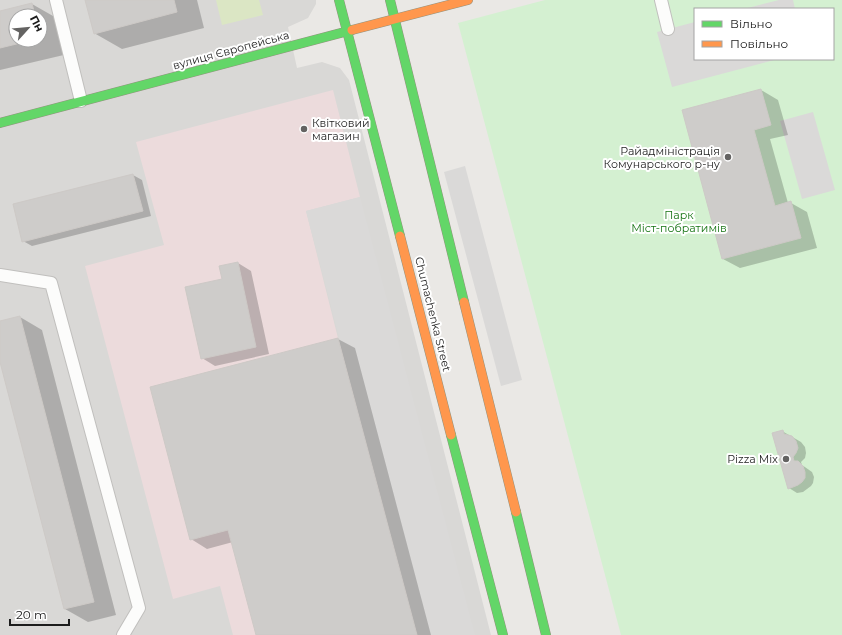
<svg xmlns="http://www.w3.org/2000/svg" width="842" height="635" font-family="Montserrat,sans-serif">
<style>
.residential{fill:#d9d8d6;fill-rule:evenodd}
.commercial{fill:#ecdbdc}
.grass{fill:#dbe6c4}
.park{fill:#d4f0d1;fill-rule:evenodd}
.parking{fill:#dad9d8}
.shadow{fill:#0003;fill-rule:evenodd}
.building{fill:#ceccca;stroke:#cdc9c6}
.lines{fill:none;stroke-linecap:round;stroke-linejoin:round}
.lane-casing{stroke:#c0bfbd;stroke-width:14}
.fast-casing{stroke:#93927e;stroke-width:10}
.slow-casing{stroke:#93927e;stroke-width:10}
.lane{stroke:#fcfcfb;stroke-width:12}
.fast{stroke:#63d668;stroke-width:9}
.slow{stroke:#ff974d;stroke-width:9}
.poi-dot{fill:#646362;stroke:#fff;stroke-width:1.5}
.labels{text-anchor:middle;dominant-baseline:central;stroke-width:4;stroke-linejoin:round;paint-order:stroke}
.street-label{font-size:11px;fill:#1c1c1c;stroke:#fff}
.poi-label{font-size:11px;fill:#1c1c1c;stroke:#fff;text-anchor:end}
.park-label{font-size:11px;fill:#147311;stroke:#fff}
</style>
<rect width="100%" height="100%" fill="#eae8e5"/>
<path class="residential" d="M 0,0 L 316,0 L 316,4 L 308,18 L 288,27 L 297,68 L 322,62 L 340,68 L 349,80 L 491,635 L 0,635 ZM 16,16 L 40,16 L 40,40 L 16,40 Z"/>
<path class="commercial" d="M 333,90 L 360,197 L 306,211 L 338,338 L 417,635 L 233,635 L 220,586 L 173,599 L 85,266 L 164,245 L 136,142 Z"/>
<path class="grass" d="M 216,0 L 259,0 L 263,15 L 222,25 Z"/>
<path class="park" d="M 545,0 L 842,0 L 842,635 L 621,635 L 458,23 ZM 695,9 L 833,9 L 833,59 L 695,59 Z"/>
<path class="parking" d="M 779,0 L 793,0 L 795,9 L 744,9 Z
M 695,22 L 695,59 L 778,59 L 672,87 L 657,32 Z
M 813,112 L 835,190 L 802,199 L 780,121 Z
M 465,166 L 522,380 L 501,386 L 444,172 Z
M 360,197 L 475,635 L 417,635 L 306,211 Z"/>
<path class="shadow" d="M 86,0 L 197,0 L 204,28 L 122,49 L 94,33 Z
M 32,4 L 60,20 L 68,54 L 0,70 L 0,12 ZM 16,16 L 40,16 L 40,40 L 16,40 Z
M 761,90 L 778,100 L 788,135 L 770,139 L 788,203 L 791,203 L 807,212 L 817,248 L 740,268 L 723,259 Z
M 133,175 L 142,180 L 151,216 L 32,246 L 23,241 Z
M 238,263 L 251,271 L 269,354 L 215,366 L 202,358 L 223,280 Z
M 20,317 L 42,330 L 116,615 L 88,622 L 65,609 L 0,358 L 0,322 Z
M 338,339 L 355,348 L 431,635 L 257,635 L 233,542 L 207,549 L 191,539 Z
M 782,431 L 801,442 L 805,447 L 806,453 L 805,458 L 801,462 L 802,465 L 812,472 L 814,477 L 813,483 L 811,486 L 803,492 L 797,493 L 789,488 Z"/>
<path class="building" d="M 85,0 L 174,0 L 177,12 L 94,34 Z
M 32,3 L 35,16 L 16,16 L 16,40 L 33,40 L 0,48 L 0,11 Z
M 761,89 L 771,125 L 754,130 L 775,206 L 791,201 L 801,238 L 722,259 L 682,110 Z
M 133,174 L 143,211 L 22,242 L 13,204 Z
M 238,262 L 256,347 L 201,359 L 185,287 L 222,279 L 219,266 Z
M 20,316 L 94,602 L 64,609 L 0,362 L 0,321 Z
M 338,338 L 417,635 L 256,635 L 228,530 L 190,540 L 150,387 Z
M 783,430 L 784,434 L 792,436 L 796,441 L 798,448 L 796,453 L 793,457 L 794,461 L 798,461 L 803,466 L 805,472 L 805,478 L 802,482 L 798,485 L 788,489 L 772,433 Z"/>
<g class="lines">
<defs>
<path id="lane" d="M 56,0 L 81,101
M 661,0 L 668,29
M 0,275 L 51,283 L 139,608 L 123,635"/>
<path id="fast" d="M 339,0 L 400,236
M 390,0 L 464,302
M 0,123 L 352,30
M 451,435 L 503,635
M 516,512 L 546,635"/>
<path id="slow" d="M 352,30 L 468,0
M 400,236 L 451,435
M 464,302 L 516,512"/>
</defs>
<use href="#lane" class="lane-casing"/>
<use href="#fast" class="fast-casing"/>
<use href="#slow" class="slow-casing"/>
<use href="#lane" class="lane"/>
<use href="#fast" class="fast"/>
<use href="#slow" class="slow"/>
</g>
<g class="poi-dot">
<circle cx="304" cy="129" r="4"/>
<circle cx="728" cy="157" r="4"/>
<circle cx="786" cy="459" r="4"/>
</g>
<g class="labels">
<g class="street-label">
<text transform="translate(231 50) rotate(-15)">вулиця Європейська</text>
<text transform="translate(433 314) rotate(76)">Chumachenka Street</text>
</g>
<g class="poi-label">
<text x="312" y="123" text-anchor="start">Квітковий<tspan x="312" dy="13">магазин</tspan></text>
<text x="720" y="151">Райадміністрація<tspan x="720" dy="13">Комунарського р-ну</tspan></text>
<text x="778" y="459">Pizza Mix</text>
</g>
<g class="park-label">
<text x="679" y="215">Парк<tspan x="679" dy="13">Міст-побратимів</tspan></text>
</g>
</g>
<rect x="694" y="8" width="140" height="52" fill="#ffffff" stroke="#a4a4a4"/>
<rect x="702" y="21" width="20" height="6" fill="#63d668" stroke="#a4a4a4"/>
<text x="730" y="28" font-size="12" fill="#1c1c1c">Вільно</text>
<rect x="702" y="41" width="20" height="6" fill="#ff974d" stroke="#a4a4a4"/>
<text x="730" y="48" font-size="12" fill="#1c1c1c">Повільно</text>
<g transform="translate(28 28) rotate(63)"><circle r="19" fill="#ffffff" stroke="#a4a4a4"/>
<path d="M0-3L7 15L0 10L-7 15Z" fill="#646362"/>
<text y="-6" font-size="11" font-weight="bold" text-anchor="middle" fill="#1c1c1c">Пн</text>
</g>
<path d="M10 619v6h59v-6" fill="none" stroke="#1c1c1c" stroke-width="2"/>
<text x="16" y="619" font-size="12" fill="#1c1c1c" stroke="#ffffff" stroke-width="3" paint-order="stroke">20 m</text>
</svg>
